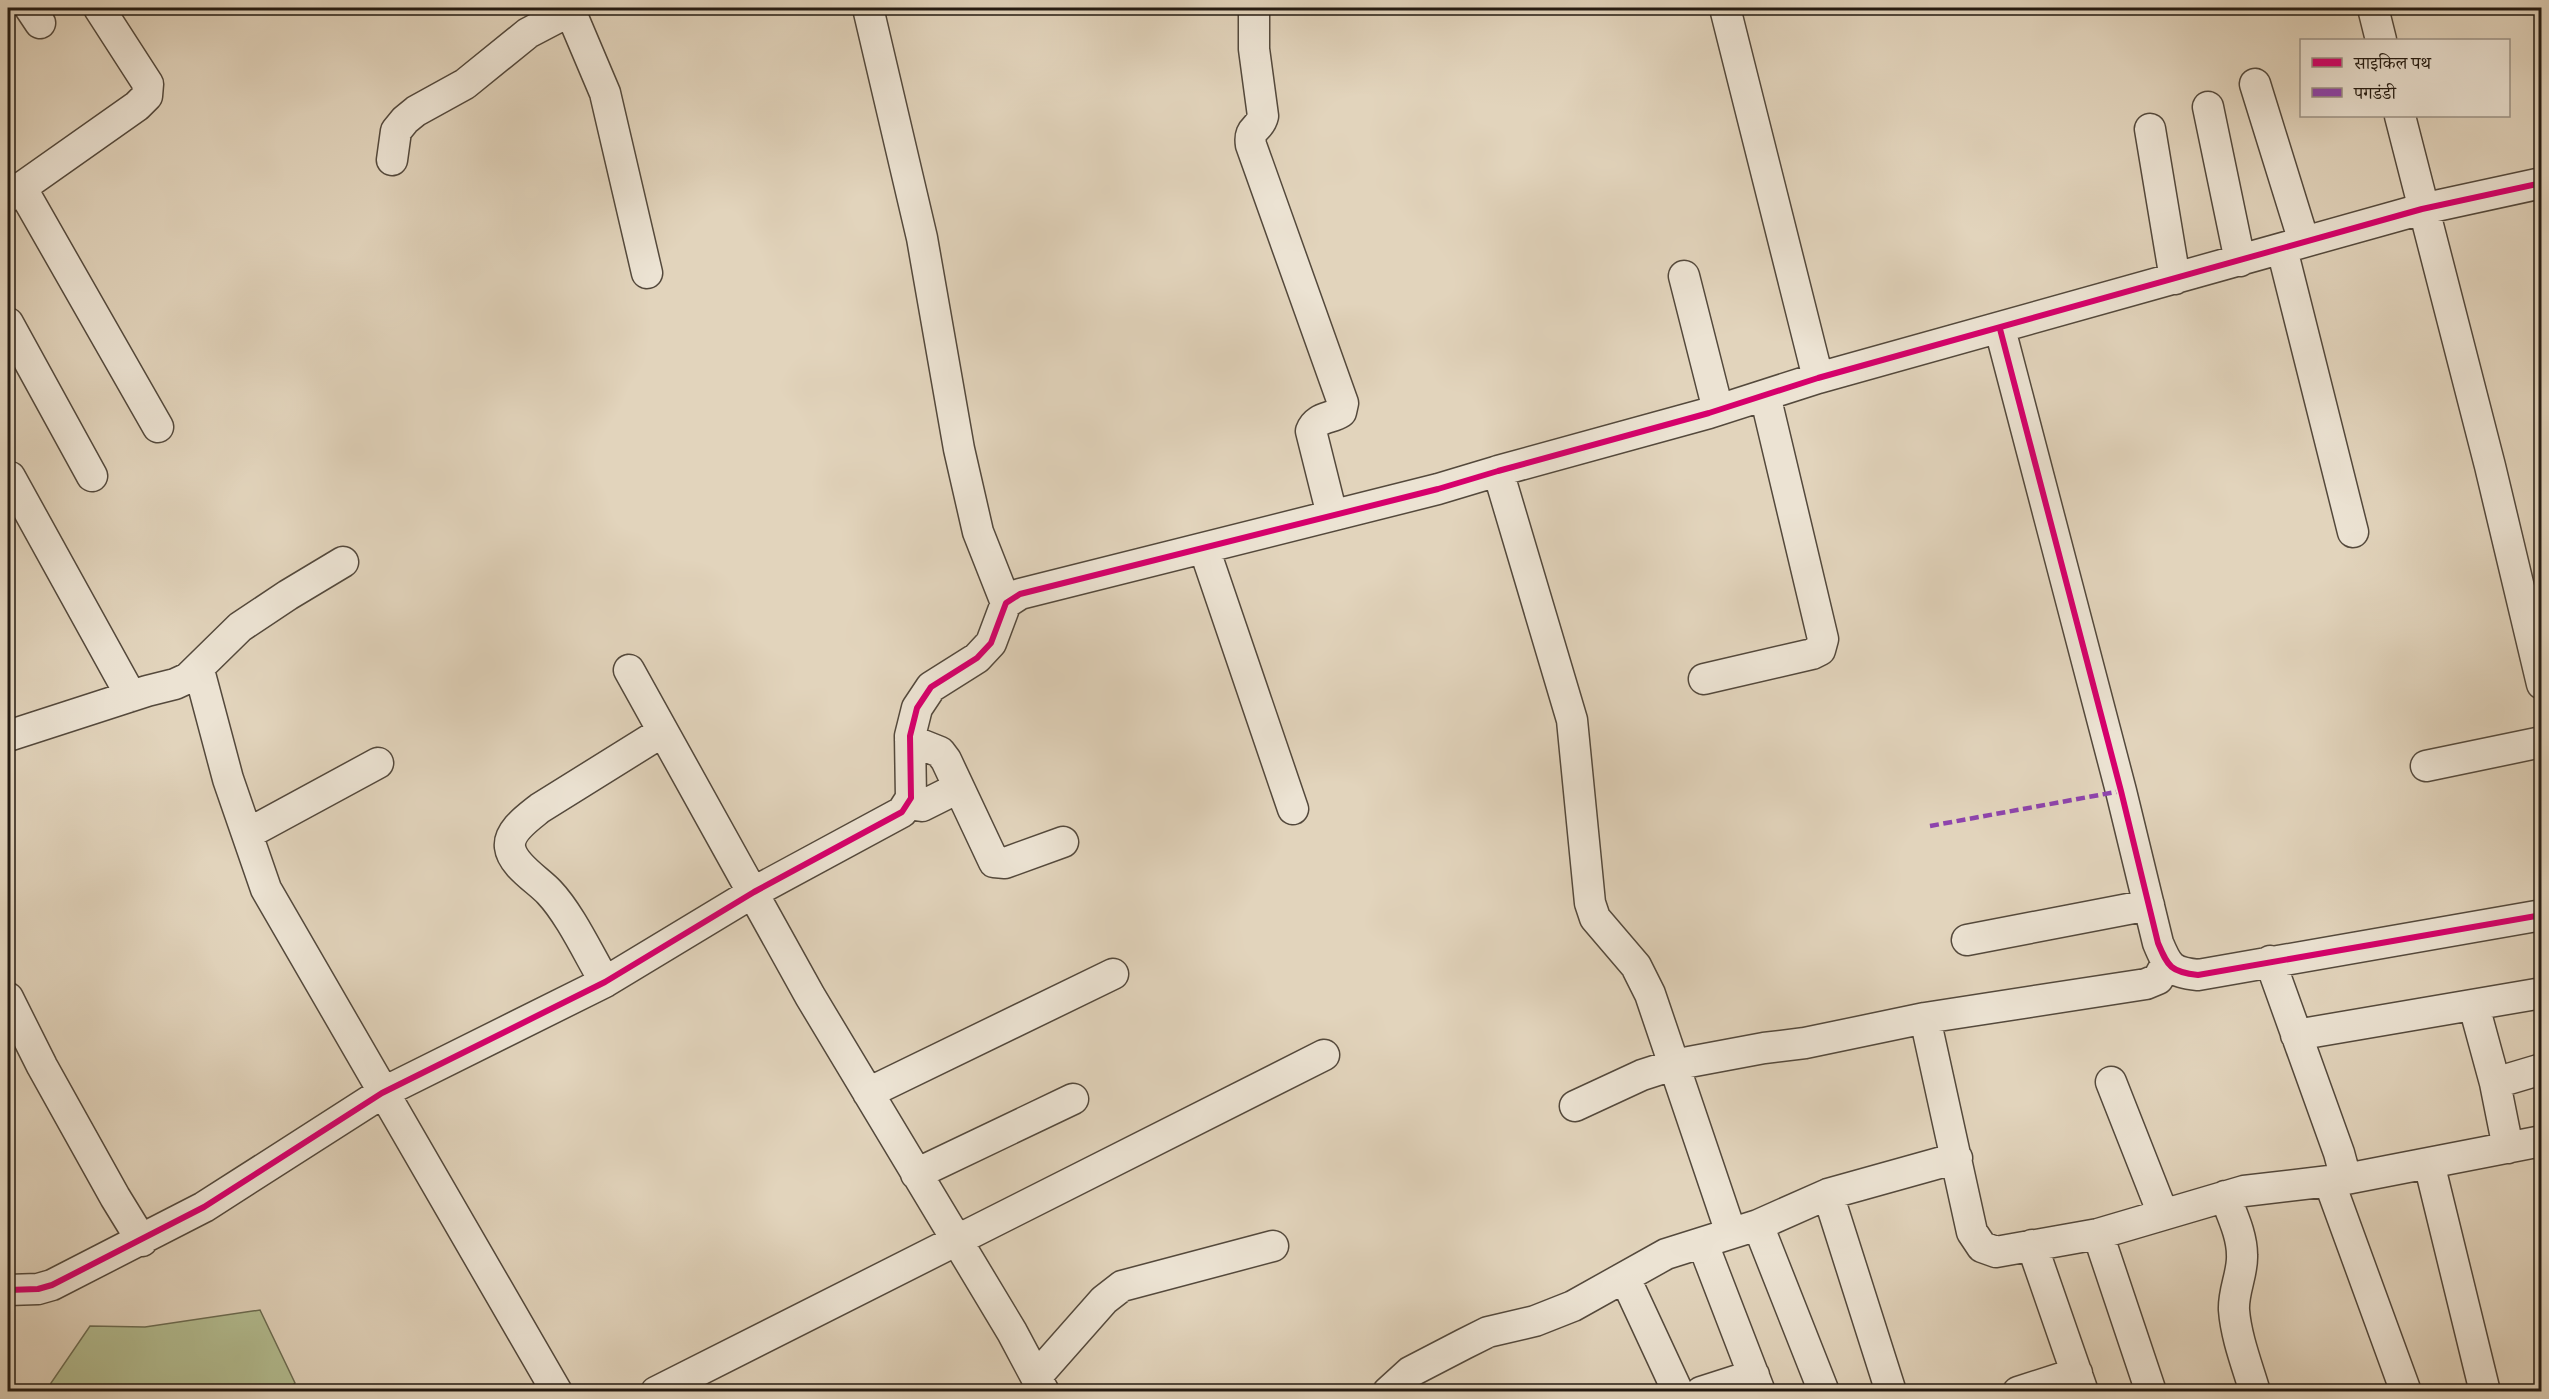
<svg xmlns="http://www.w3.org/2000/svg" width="2549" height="1399" font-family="'IM FELL DW Pica','Noto Serif Devanagari',serif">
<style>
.green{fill:#b3bd91;stroke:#6c6c52;stroke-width:1.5}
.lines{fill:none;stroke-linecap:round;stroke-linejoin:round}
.minor-casing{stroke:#54493c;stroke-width:33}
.minor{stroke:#ece3d3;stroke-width:30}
.quiet{stroke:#8e44ad;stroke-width:4.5;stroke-dasharray:9 4.5;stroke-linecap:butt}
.cycleway-casing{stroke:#ece3d3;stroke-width:10}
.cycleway{stroke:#d6006c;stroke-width:6}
</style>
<rect width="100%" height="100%" fill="#e2d4bc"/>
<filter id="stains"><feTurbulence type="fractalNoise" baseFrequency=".00333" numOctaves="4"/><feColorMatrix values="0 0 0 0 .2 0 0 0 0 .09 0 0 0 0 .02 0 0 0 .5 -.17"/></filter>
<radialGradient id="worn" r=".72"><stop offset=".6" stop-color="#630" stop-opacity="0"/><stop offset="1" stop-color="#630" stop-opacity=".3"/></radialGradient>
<path class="green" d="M 260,1310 L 295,1383 L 284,1391 L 49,1391 L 51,1383 L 90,1326 L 145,1327 Z"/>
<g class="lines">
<defs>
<path id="minor" d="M 30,8 L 40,23
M 569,8 L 605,93 L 647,273
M 868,8 L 922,238 L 959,449 L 978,532 L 1006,603
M 1254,8 L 1254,49 L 1263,116 C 1260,130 1248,127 1251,145 L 1343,403 L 1341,412 C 1330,419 1316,417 1311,431 L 1332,515
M 1725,8 L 1818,378
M 2373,8 L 2381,40
M 2255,84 L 2304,242
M 2208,107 L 2240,261
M 2400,116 L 2490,466 L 2542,684
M 2150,129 L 2175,279
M 392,160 L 396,131 L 405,120 L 416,111 L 465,84 L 528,33 L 570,11
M 21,187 L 158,427
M 8,197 L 137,106 L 147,96 L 148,84 L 99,8
M 2282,249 L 2353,532
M 1684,276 L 1718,410
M 8,323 L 92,476
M 2000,329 L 2121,791 L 2158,943 C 2168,967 2171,972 2198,975 L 2542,915
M 1498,471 L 1572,720 L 1590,903 L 1595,918 L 1636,966 L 1650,994 L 1731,1233
M 10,477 L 131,696
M 1204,548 L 1293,809
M 199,670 L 228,779 L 266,889 L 557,1392
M 629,670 L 810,996 L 1012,1332 L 1044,1392
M 1704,679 L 1812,654 L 1820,650 L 1823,639 L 1765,395
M 8,736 L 147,691 L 175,684 L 188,678 L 240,627 L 288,595 L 343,562
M 910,740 L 940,752 L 946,760 L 994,862 L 1005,863 L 1063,842
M 2426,766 L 2542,742
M 911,798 L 915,805 L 922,806 L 958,788
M 247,834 L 378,763
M 1967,940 L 2149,905
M 2270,961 L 2339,1153 L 2346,1179
M 605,982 C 589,955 570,914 549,892 C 538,880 512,865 510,847 C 508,831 529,817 540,808 L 662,732
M 8,998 L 42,1066 L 115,1197 L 142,1241
M 2474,1006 L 2495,1083 L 2508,1148
M 1925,1018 L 1972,1232 L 1982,1247 L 1996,1252 L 2098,1234 L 2244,1191 L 2346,1179 L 2542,1141
M 2296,1035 L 2542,993
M 2111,1082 L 2163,1214
M 2495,1083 L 2542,1069
M 868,1093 L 1113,974
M 1575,1106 L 1642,1075 L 1673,1065 L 1764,1048 L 1805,1043 L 1925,1018 L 2146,984 L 2158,979 L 2166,964
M 2429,1163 L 2485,1392
M 916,1174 L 1073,1099
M 2329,1181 L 2406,1392
M 1828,1194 L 1891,1392
M 2225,1196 C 2232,1215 2242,1235 2242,1255 C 2243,1273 2233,1291 2234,1310 C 2236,1337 2247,1365 2255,1392
M 1758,1225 L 1824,1392
M 2098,1234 L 2151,1392
M 1703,1244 L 1760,1392
M 2032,1245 L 2083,1392
M 1625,1278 L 1678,1392
M 8,1290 L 38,1289 L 52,1285 L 204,1207 L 382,1093 L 605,982 L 754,892 L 902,812 L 911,798 L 910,736 L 917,708 L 931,687 L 977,658 L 991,643 L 1006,603 L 1020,594 L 1438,489 L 1498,471 L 1709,413 L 1818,378 L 2422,209 L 2542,183
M 1036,1377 L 1104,1300 L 1122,1286 L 1273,1246
M 656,1392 L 1324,1055
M 1388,1392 L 1410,1372 L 1464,1344 L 1488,1332 L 1535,1321 L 1573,1306 L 1666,1254 L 1758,1225 L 1828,1194 L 1957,1158
M 1701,1392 L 1754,1375
M 2018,1392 L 2077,1373"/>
</defs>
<use href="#minor" class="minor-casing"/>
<use href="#minor" class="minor"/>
<path class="quiet" d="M 1930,826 L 2121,791"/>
<defs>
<path id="cycleway" d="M 2000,329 L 2121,791 L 2158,943 C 2168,967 2171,972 2198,975 L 2542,915
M 8,1290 L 38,1289 L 52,1285 L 204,1207 L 382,1093 L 605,982 L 754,892 L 902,812 L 911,798 L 910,736 L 917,708 L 931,687 L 977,658 L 991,643 L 1006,603 L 1020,594 L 1438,489 L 1498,471 L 1709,413 L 1818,378 L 2422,209 L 2542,183"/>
</defs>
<use href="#cycleway" class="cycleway-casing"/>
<use href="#cycleway" class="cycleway"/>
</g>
<rect width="2549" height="1399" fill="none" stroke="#e2d4bc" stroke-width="30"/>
<rect x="9" y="9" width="2531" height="1381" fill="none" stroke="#241b12" stroke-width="3"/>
<rect x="15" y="15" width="2519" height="1369" fill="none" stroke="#241b12" stroke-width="1.5"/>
<rect x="2300" y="39" width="210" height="78" fill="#ece3d3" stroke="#9c9386" stroke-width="1.5"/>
<rect x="2312" y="58" width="30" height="9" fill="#d6006c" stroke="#9c9386" stroke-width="1.5"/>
<text x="2354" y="69" font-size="18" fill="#241b12">साइकिल पथ</text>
<rect x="2312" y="88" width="30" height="9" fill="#8e44ad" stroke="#9c9386" stroke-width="1.5"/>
<text x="2354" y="99" font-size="18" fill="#241b12">पगडंडी</text>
<rect width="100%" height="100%" filter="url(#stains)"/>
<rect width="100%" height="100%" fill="url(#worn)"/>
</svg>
